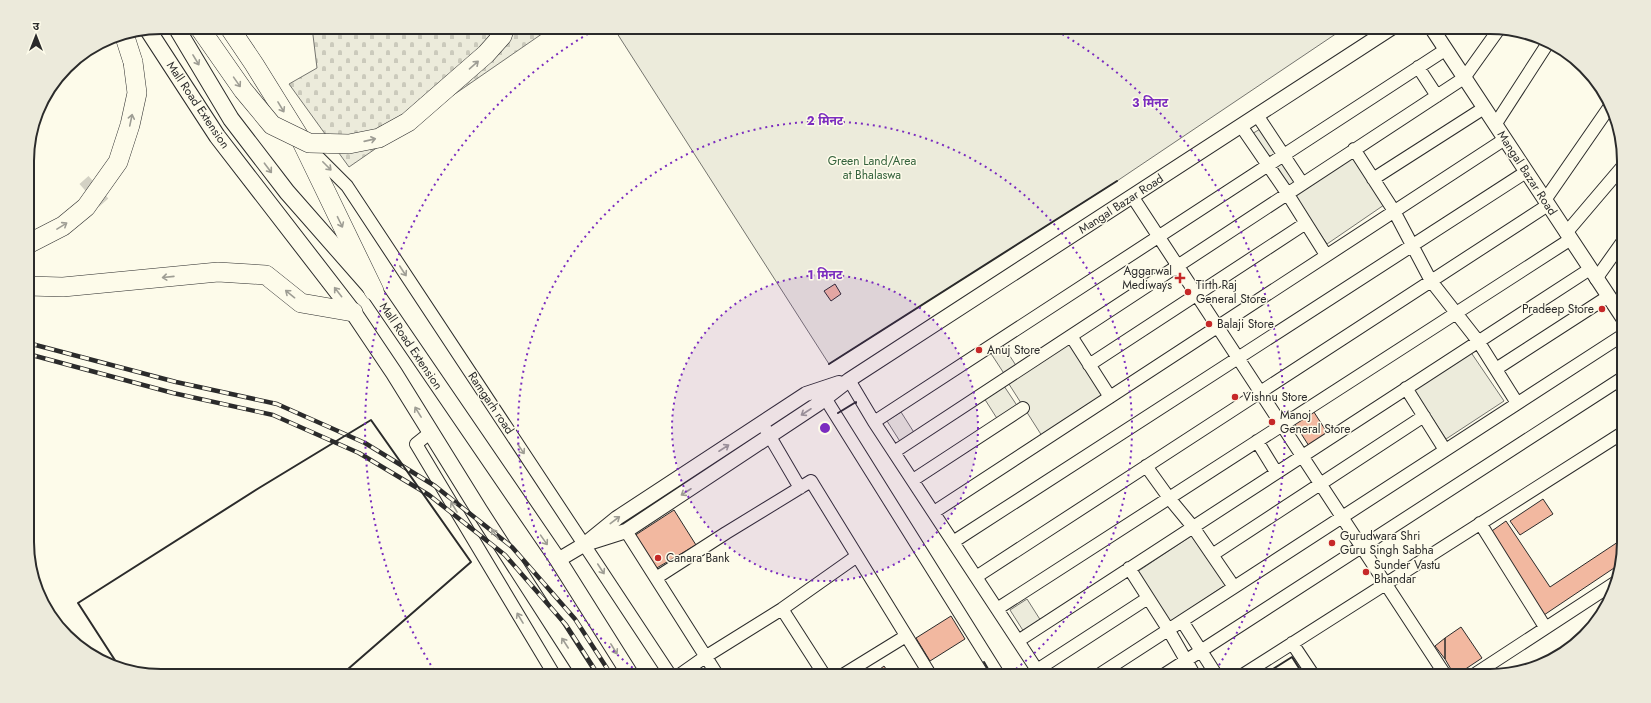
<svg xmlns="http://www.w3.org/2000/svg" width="1651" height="703" font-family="Jost,'Noto Sans Devanagari',sans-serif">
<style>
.green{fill:#ecebdb;stroke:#74746e}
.cemetery{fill:url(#cemetery-stones);stroke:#74746e}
.building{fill:#f2b8a0;stroke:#2b2b2b}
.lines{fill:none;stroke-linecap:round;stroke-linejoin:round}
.minor-tunnel{stroke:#d3d1c4;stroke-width:12;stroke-dasharray:12 6;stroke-linecap:butt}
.minor-casing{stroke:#2b2b2b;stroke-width:14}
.tertiary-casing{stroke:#2b2b2b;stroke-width:16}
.secondary-casing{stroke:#2b2b2b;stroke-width:18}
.trunk-casing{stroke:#2b2b2b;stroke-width:20}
.minor{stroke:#fdfbea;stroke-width:12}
.tertiary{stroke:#fdfbea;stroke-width:14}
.secondary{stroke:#fdfbea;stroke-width:16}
.trunk{stroke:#fdfbea;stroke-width:19}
.rail-casing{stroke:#2b2b2b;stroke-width:4.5}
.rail{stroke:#fdfbea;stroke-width:3;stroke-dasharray:9;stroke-linecap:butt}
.trunk-bridge-casing{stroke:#2b2b2b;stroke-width:20;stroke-linecap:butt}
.trunk-bridge{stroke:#fdfbea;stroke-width:19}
.wall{stroke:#2b2b2b;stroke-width:2}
.oneway{stroke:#9e9d94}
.ring{fill:none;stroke:#7b2cbf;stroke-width:2;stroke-dasharray:2 4}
.poi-dot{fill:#c62828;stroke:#fdfbea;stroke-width:1.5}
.labels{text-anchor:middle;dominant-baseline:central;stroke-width:3;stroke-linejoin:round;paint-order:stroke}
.street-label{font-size:12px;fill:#2b2b2b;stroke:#fdfbea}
.park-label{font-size:12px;fill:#34623c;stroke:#fdfbea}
.poi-label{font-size:12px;fill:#2b2b2b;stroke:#fdfbea;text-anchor:start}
.rim{fill:none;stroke:#2b2b2b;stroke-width:2}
.centre{fill:#7b2cbf;stroke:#fdfbea;stroke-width:2}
.ring-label{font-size:12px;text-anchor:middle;font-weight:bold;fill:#7b2cbf;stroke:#fdfbea;stroke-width:3;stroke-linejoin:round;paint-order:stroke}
</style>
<defs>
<pattern id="cemetery-stones" width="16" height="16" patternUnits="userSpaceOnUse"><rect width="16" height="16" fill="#ecebdb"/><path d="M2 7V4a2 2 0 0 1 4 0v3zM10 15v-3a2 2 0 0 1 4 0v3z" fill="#cbcabc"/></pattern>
</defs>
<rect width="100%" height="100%" fill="#fdfbea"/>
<path class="green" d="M 613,27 L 1346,27 L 1117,181 L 829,364 Z
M 1262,128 L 1298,182 L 1287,189 L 1250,135 Z
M 1351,156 L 1384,205 L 1327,244 L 1293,194 Z
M 1070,342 L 1105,395 L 1042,436 L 1007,381 Z
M 1002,344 L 1017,367 L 1005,375 L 990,352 Z
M 1470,351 L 1504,401 L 1446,439 L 1413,389 Z
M 1004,386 L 1018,407 L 998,420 L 984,398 Z
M 901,412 L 915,434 L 901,443 L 887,421 Z
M 1194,534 L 1227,584 L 1170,622 L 1137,572 Z
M 1027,599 L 1041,621 L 1024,632 L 1010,610 Z"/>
<path class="cemetery" d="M 312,27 L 548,27 L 549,29 L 349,167 L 289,84 L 317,68 Z"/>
<path class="building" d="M 835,284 L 841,294 L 831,301 L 824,291 Z
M 1312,409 L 1328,434 L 1309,446 L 1293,421 Z
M 1543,499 L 1553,514 L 1520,535 L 1510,521 Z
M 674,510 L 696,545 L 655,569 L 634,536 Z
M 1506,521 L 1550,587 L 1624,538 L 1620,564 L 1544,615 L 1489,533 Z
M 951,616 L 965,639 L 930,661 L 916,638 Z
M 1461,627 L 1482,658 L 1455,676 L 1445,659 L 1445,638 Z
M 1445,638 L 1445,659 L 1435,646 Z
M 884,666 L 891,676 L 871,676 Z"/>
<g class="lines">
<path class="minor-tunnel" d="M 84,180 L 106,205"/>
<defs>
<path id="minor" d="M 1418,67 L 1437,96
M 1257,115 L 1302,183
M 1495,125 L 1548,43
M 1241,126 L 1287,193 L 1326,255
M 310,149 L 347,186 L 671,676
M 1354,149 L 1394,211 L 1431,281 L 1478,341 L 1517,403
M 1373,179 L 1484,108
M 1132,196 L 1446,676
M 1545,200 L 1608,109
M 1566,233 L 1623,166
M 1596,279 L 1623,241
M 1071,336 L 1110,397
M 1089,365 L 1306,223
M 1496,369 L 1609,296
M 849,380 L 874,422 L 1041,676
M 1406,388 L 1445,450
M 825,398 L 999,676
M 874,422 L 1445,50
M 762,423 L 800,488
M 431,432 L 416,444 L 555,676
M 1257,441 L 1276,472
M 894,452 L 1464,78 L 1499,29
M 1146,466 L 1169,498 L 1193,527 L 1234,587
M 913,480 L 1023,408
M 934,512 L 1505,139
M 1480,523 L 1545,627
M 626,531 L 718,676
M 953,542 L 1526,172
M 1212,555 L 1424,416
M 1129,568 L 1168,629 L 1195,676
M 976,577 L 1548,205
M 656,578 L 726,533 L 811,481 L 931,676
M 782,609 L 825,676
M 997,609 L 1571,239
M 1182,621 L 1217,676
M 1018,641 L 1590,269
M 1292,643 L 1314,676
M 1037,670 L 1148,598
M 678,676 L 705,657 L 782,609 L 857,556
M 841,676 L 906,636
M 1097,676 L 1623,335
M 1162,676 L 1624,377
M 1241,676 L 1624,432
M 1472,676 L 1616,582"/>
<path id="tertiary" d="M 1431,27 L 1623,318
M 585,544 L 626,531 L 818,404 L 849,380 L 1393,27
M 558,560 L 585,544 L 617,518 L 806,394 L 839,383"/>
<path id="secondary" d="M 176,27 L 231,119 L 287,192 L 374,291 L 558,560 L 631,676
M 148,30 L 217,136 L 353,312 L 394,373 L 479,510 L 586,676"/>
<path id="trunk" d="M 229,27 L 254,64 L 300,138 L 374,291
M 124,34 L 133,62
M 28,286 L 63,287 L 218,272 L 266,275 L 301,303 L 353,312"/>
</defs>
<use href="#minor" class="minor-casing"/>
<use href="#tertiary" class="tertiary-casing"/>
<use href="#secondary" class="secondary-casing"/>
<use href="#trunk" class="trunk-casing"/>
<use href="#minor" class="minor"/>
<use href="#tertiary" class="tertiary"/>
<use href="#secondary" class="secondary"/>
<use href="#trunk" class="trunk"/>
<defs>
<path id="rail" d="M 28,343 L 176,382 L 277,404 L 365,443 L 435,486 L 512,547 L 575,619 L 612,676
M 28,354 L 173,393 L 273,415 L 359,453 L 429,495 L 505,555 L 566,625 L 599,676"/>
</defs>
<use href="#rail" class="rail-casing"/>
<use href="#rail" class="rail"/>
<defs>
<path id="trunk-bridge" d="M 199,27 L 243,90 L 272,125 L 309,143 L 349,144 L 379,138 L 408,122 L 486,54 L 502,36 L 505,27
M 28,244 L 63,226 L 86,207 L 118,162 L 130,125 L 137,93 L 133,62"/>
</defs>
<use href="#trunk-bridge" class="trunk-bridge-casing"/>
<use href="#trunk-bridge" class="trunk-bridge"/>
<path class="wall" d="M 829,364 L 1117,181
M 838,413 L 856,402 L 856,403
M 984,662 L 992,676
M 120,668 L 78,603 L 259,488 L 371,420 L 471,562 L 340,676
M 1262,676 L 1292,657 L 1304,676"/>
</g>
<defs><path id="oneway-shaft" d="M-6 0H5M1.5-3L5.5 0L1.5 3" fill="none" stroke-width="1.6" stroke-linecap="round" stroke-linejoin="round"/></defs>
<g class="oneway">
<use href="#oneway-shaft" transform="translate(196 60) rotate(59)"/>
<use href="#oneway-shaft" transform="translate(474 65) rotate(-41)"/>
<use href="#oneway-shaft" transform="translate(237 82) rotate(55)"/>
<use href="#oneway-shaft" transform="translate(281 107) rotate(59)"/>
<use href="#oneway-shaft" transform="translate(131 120) rotate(-78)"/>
<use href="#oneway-shaft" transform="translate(370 140) rotate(-13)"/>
<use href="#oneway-shaft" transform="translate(327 166) rotate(45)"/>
<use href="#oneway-shaft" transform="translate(268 168) rotate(53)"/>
<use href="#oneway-shaft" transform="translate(340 222) rotate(64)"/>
<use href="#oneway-shaft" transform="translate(62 226) rotate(-32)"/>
<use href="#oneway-shaft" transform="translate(403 271) rotate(57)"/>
<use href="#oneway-shaft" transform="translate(168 277) rotate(174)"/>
<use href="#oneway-shaft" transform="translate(338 292) rotate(-128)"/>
<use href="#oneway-shaft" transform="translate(290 294) rotate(-141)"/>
<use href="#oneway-shaft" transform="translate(418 412) rotate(-122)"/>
<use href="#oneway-shaft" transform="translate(806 412) rotate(147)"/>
<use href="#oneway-shaft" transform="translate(724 448) rotate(-33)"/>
<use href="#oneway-shaft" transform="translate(521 449) rotate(56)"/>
<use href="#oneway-shaft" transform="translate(686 492) rotate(147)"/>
<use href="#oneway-shaft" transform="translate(454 507) rotate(-121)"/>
<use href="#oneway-shaft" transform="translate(615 520) rotate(-37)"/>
<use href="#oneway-shaft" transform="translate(495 534) rotate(-123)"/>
<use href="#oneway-shaft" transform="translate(544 540) rotate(55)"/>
<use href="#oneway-shaft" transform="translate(601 569) rotate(57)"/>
<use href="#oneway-shaft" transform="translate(520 618) rotate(-121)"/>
<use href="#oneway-shaft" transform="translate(565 643) rotate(-123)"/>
<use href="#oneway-shaft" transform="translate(614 649) rotate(58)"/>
</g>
<circle cx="825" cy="428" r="153" fill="#7b2cbf" fill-opacity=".12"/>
<g class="ring">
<circle cx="825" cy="428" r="153"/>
<path d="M642 675A307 307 0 1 1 1008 675"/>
<path d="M437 675A460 460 0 0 1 598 28M1052 28A460 460 0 0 1 1213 675"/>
</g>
<g class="poi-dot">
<path d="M1178 272h4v4h4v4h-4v4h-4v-4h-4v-4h4z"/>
<circle cx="1188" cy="292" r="4"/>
<circle cx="1602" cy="309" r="4"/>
<circle cx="1209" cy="324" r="4"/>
<circle cx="979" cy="350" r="4"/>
<circle cx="1235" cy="397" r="4"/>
<circle cx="1272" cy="422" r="4"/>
<circle cx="1332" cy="543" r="4"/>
<circle cx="658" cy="558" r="4"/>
<circle cx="1366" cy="572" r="4"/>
</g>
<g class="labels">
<g class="street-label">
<text transform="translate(198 105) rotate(56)">Mall Road Extension</text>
<text transform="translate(1527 173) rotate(57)">Mangal Bazar Road</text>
<text transform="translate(1121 204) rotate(-33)">Mangal Bazar Road</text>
<text transform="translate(411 346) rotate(56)">Mall Road Extension</text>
<text transform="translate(491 403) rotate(56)">Ramgarh road</text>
</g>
<g class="park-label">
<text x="872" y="161">Green Land/Area<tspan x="872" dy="14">at Bhalaswa</tspan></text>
</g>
<g class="poi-label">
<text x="1172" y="271" text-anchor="end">Aggarwal<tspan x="1172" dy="14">Mediways</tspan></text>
<text x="1196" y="285">Tirth Raj<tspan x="1196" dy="14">General Store</tspan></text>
<text x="1594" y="309" text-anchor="end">Pradeep Store</text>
<text x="1217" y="324">Balaji Store</text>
<text x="987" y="350">Anuj Store</text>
<text x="1243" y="397">Vishnu Store</text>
<text x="1280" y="415">Manoj<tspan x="1280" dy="14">General Store</tspan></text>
<text x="1340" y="536">Gurudwara Shri<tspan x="1340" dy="14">Guru Singh Sabha</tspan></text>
<text x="666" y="558">Canara Bank</text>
<text x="1374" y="565">Sunder Vastu<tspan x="1374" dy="14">Bhandar</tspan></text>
</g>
</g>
<path d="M0 0H1651V703H0ZM161 34H1490A127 127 0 0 1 1617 161V542A127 127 0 0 1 1490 669H161A127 127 0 0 1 34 542V161A127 127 0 0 1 161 34Z" fill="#eceadb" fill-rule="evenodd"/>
<path class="rim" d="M161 34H1490A127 127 0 0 1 1617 161V542A127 127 0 0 1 1490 669H161A127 127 0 0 1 34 542V161A127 127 0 0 1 161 34Z"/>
<circle cx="825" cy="428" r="6" class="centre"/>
<g class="ring-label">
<text x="1150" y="107">3 मिनट</text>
<text x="825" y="125">2 मिनट</text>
<text x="825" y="279">1 मिनट</text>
</g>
<g transform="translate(36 36)" stroke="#fdfbea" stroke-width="3" paint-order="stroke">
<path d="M0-3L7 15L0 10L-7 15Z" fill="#2b2b2b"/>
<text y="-6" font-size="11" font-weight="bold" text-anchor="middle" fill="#2b2b2b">उ</text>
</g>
</svg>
